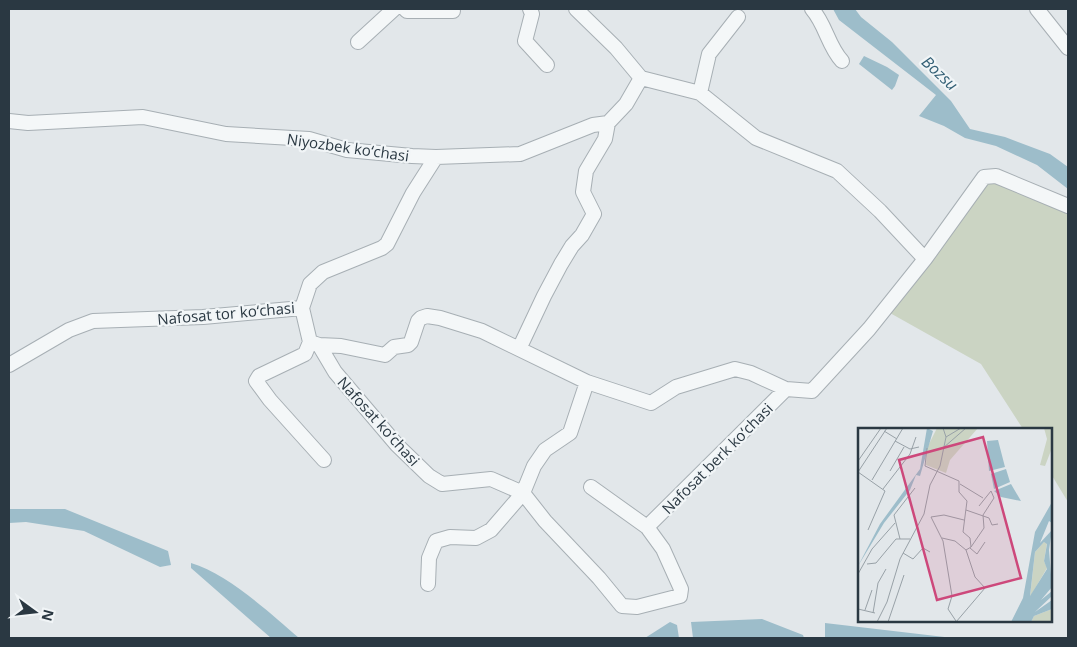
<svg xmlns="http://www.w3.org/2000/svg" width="1077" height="647" font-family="'Open Sans',sans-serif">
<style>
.green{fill:#cbd4c3}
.water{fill:#9dbdca}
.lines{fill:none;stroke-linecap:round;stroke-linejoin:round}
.minor-casing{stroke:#a7afb4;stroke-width:16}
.minor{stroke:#f4f7f8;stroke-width:14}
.labels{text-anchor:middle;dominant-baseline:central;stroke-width:4.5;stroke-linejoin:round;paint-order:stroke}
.street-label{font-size:15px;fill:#2a3842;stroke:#f1f5f7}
.water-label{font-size:16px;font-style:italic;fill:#346076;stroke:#f1f5f7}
.inset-road{fill:none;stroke:#98a1a7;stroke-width:1}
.view{fill:#cd487b;fill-opacity:0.15;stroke:#cd487b;stroke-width:2.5}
.inset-edge{fill:none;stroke:#2a3842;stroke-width:2.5}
</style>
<rect width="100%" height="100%" fill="#e2e7ea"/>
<path class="green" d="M 990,181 L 1068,211 L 1068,502 L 1051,474 L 1051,430 L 1023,429 L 981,364 L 890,313 Z"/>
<path class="water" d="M 833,9 L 855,9 L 861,17 L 892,42 L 951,101 L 970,129 L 1005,137 L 1050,154 L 1068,167 L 1068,189 L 1037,165 L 996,146 L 965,138 L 944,126 L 919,116 L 936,95 L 839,20 Z
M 864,56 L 887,67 L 899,75 L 895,86 L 892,90 L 859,64 Z
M 9,509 L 65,509 L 168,551 L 171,565 L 160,567 L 84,531 L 26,522 L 9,523 Z
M 191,563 C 228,574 270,613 299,638 L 271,638 L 191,568 Z
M 762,619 L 803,635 L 804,638 L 693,638 L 691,622 Z
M 670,622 L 677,625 L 679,638 L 645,638 Z
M 825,623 L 953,638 L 825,638 Z"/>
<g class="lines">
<defs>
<path id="minor" d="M 405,9 L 407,11 L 453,11
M 530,9 L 532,14 L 525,41 L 547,65
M 576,9 L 616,48 L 641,78
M 812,9 C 826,25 828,46 842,61
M 1037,9 L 1068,48
M 358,42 L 394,9
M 641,78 L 700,93 L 756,138 L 837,171 L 880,211 L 925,259
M 700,93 L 709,54 L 738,17
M 9,121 L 28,123 L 143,117 L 226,134 L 309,139 L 347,150 L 412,156 L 436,157 L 520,154 L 593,125 L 608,123 L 626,104 L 641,78
M 302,308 L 310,342 L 319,345 L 341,346 L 385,355 L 394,347 L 408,345 L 411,342 L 418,321 L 421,318 L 427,316 L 440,318 L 482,331 L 587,382 L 651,403 L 676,387 L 735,369 L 751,373 L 786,389 L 812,391 L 869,329 L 925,259 L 984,177 L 996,176 L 1068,206
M 302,308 L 310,284 L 323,272 L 382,248 L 387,244 L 413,193 L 436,157
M 310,342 L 305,354 L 259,376 L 256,381 L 270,400 L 324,460
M 319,345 L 335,372 L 397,445 L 429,476 L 442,484 L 491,479 L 523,493 L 545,521 L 599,578 L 622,606 L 637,607 L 680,596 L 681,589 L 663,549 L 647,527 L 591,487
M 519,349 L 544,296 L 561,264 L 572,246 L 582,235 L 594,214 L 583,192 L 586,171 L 605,139 L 608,123
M 9,365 L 69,330 L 93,321 L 203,317 L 302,308
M 647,527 L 786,389
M 428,584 L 429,558 L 436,541 L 450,537 L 476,538 L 491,530 L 523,493 L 534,466 L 545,450 L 570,433 L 587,382"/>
</defs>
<use href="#minor" class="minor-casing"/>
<use href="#minor" class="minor"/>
</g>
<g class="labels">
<g class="street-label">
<text transform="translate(348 147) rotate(8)">Niyozbek ko‘chasi</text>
<text transform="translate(226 313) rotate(-5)">Nafosat tor ko‘chasi</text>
<text transform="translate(379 421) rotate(48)">Nafosat ko‘chasi</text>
<text transform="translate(717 458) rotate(-45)">Nafosat berk ko‘chasi</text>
</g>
<g class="water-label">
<text transform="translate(940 73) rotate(43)">Bozsu</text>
</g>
</g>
<g transform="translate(858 428)">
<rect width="194" height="194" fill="#e2e7ea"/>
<path d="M 79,0 L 120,0 L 92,32 L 88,45 L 68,37 L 69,20 ZM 186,0 L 194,0 L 194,20 L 187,38 L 182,37 L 189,11 ZM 186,114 L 189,115 L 186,133 L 189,140 L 172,169 L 177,124 ZM 194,181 L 194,194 L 173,194 L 176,188 Z" fill="#cbd4c3"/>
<path d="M 69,0 L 75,3 L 62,48 L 58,47 L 52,62 L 26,95 L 0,138 L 22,96 L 62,41 ZM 140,12 L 147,39 L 131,43 L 129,13 ZM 148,41 L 152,54 L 136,61 L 133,46 ZM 153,56 L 163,73 L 143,69 L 136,63 ZM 194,74 L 194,95 L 191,93 L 182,115 L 194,102 L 191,122 L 194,159 L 183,172 L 194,163 L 194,168 L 177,184 L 194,172 L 194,181 L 176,188 L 173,194 L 153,194 L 165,170 L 177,104 ZM 186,114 L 189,116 L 186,133 L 189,141 L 172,168 L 177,124 Z" fill="#9dbdca" fill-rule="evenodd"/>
<path class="inset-road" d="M 26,3 L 39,11M 88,9 L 103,0M 37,13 L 52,21 L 61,19M 69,20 L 67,38 L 101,53 L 101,64 L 109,73 L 105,104 L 112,110 L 113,119 L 108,122M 85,20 L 108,0M 0,33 L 23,0M 32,43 L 46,19M 14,52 L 45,0M 102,56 L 125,70M 25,61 L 52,26 L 58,9M 121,78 L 133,63 L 136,70 L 125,87M 108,82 L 131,90 L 134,97 L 140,96M 66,86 L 72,57 L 82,38 L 88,9 L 85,0M 73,89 L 85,113 L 94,168 L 90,181 L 98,193M 73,89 L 86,87 L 106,92M 10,102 L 27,63 L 0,44 L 29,0M 84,110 L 97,113 L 108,122 L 117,149 L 127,160 L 98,194M 42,111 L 36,87 L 57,60M 113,119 L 126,100 L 125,87M 112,120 L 119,126 L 127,114M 45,125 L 55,131 L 65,120 L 72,124M 9,136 L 18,135 L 38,111 L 52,111M 0,146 L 14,121 L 37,95M 0,181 L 17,185M 7,182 L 14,162M 15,185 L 20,155 L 28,141M 19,194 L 29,174 L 42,131 L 66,86M 30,194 L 46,147"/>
<path class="view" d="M 125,9 L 163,150 L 79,172 L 41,32 Z"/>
<rect width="194" height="194" class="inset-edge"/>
</g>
<rect width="1077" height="647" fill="none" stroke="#2a3842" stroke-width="20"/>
<g transform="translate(35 612) rotate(105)" stroke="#f1f5f7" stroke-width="4" paint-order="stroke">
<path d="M0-4L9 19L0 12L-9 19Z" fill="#2a3842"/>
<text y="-8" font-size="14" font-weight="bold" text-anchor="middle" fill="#2a3842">N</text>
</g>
</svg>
